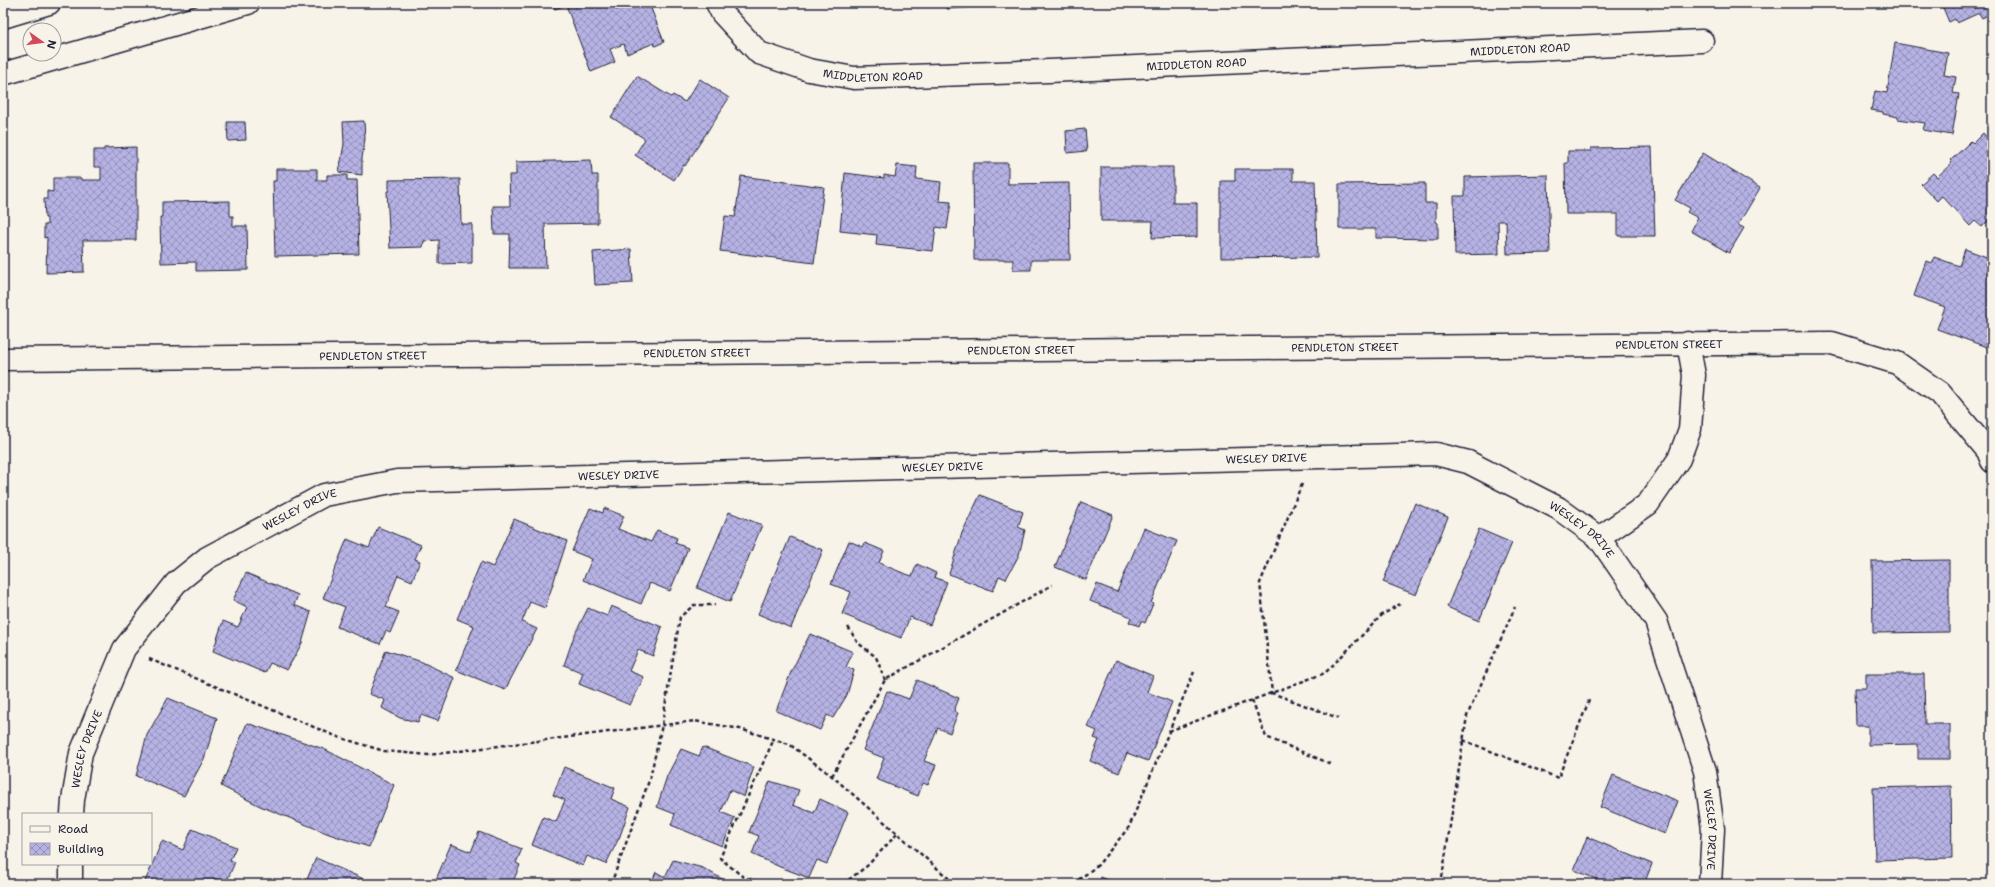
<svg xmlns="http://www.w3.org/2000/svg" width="1995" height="887" font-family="'Shantell Sans',sans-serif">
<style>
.building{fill:url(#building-cross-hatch);stroke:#22223b}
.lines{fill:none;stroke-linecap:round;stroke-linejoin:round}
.minor-casing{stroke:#22223b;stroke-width:25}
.secondary-casing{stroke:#22223b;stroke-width:25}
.path{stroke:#22223b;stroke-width:2.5;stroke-dasharray:4 3;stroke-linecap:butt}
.minor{stroke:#f7f3e8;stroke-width:22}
.secondary{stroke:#f7f3e8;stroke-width:22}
.labels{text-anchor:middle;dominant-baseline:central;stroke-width:3;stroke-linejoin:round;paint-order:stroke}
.street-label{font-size:11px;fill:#22223b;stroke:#f7f3e8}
</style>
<defs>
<pattern id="building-cross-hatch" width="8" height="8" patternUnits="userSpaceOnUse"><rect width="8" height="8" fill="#b6b2e4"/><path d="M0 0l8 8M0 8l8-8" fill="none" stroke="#9490ba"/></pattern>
</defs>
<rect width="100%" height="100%" fill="#f7f3e8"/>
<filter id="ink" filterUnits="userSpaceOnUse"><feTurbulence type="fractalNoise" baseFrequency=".025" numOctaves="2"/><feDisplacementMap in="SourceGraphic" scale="8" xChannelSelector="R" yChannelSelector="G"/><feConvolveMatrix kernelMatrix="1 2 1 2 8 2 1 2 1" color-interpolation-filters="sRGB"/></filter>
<g filter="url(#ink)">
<path class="building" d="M 552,3 L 614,3 L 616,10 L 635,3 L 649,3 L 664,42 L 655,46 L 654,43 L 627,54 L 624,44 L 610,49 L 615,62 L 591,72 L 566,5 L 555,9 Z
M 947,3 L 1010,3 L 1010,5 L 947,9 Z
M 1071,3 L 1107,3 L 1071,4 Z
M 1941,3 L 1992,3 L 1992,18 L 1990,14 L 1982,18 L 1979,13 L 1957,23 L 1955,19 L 1949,22 Z
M 1895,43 L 1948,53 L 1944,75 L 1956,77 L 1953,93 L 1959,94 L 1952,135 L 1923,130 L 1925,123 L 1898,119 L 1898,117 L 1883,114 L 1883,112 L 1871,110 L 1875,91 L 1887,93 Z
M 637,76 L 671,97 L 673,95 L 685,102 L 700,79 L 729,98 L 685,166 L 684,165 L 674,180 L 635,155 L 645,139 L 611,117 Z
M 364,121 L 365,139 L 362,158 L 362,175 L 339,172 L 344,144 L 343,122 Z
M 227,122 L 245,122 L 246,140 L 228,141 Z
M 1085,129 L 1087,151 L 1067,153 L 1066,131 Z
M 1983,133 L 1992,143 L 1992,217 L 1982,227 L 1975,221 L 1970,226 L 1942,196 L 1937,201 L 1921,184 L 1933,173 L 1937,177 L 1952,163 L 1950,161 L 1971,141 L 1973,143 Z
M 136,147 L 136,240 L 83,240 L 84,272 L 46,273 L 47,237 L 44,238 L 44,225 L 47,225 L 47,218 L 45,218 L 44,199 L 47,199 L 47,191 L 53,192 L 53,178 L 81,178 L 81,180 L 101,180 L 101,167 L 94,167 L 94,150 L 104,150 L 104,148 Z
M 1652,147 L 1655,236 L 1618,236 L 1618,214 L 1566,214 L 1565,163 L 1568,163 L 1568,151 L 1591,151 L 1591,148 Z
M 1703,153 L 1760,188 L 1738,225 L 1744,228 L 1729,253 L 1691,231 L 1698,218 L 1687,212 L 1690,208 L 1675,200 Z
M 591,160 L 592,175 L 598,175 L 598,223 L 545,224 L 546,268 L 509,268 L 510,234 L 494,234 L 493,206 L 510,206 L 509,175 L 516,175 L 516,162 Z
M 973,163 L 1008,163 L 1008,184 L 1069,183 L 1070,260 L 1031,260 L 1031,270 L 1013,270 L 1013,260 L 974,260 Z
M 897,165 L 917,167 L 916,179 L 941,182 L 939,201 L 951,202 L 947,229 L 936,227 L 933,251 L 876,245 L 877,235 L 840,231 L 845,173 L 884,178 L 884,175 L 895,177 Z
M 1101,167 L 1173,167 L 1173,203 L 1197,203 L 1197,237 L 1152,238 L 1153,221 L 1101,221 Z
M 276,169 L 317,169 L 317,180 L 327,180 L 327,175 L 347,175 L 347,180 L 357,180 L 359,254 L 275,256 L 273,181 L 276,181 Z
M 1235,169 L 1293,169 L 1293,181 L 1315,181 L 1317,257 L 1221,258 L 1221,181 L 1235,181 Z
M 1548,175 L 1550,253 L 1507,254 L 1506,221 L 1498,221 L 1499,254 L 1455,255 L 1454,196 L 1465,196 L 1465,177 Z
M 741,176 L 824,187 L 814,263 L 720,251 L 725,216 L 735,217 Z
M 460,179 L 461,224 L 472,224 L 472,263 L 439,264 L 439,240 L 424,241 L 423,247 L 390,248 L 387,191 L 389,191 L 389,180 Z
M 1425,183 L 1425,203 L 1436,203 L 1436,222 L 1438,223 L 1438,239 L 1376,238 L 1376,229 L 1339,229 L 1339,184 Z
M 230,201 L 230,216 L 233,216 L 233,226 L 247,226 L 248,270 L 196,271 L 196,262 L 161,263 L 160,217 L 162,217 L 162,202 Z
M 631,249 L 633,283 L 595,285 L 593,252 Z
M 1965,249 L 1992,259 L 1992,349 L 1937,329 L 1945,307 L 1914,296 L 1926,261 L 1933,263 L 1934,257 L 1959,266 Z
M 980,495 L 1023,512 L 1018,527 L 1025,530 L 1019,555 L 1006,579 L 999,576 L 993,591 L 949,574 L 962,533 Z
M 1081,502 L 1113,515 L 1086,580 L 1055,567 Z
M 1415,503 L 1448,517 L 1416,595 L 1383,582 Z
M 590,508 L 603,513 L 604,508 L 624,516 L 618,529 L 651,542 L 657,530 L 677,538 L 675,543 L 688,548 L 670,591 L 650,583 L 641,604 L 583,580 L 592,559 L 572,551 Z
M 729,512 L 762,525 L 730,602 L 697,588 Z
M 514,519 L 567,541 L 545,608 L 530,602 L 522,622 L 537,629 L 505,690 L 456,670 L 474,626 L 457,619 L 481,562 L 493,567 Z
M 378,527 L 421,545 L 415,559 L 420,561 L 412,581 L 398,575 L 386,607 L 399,612 L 390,633 L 386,631 L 380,644 L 337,627 L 345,607 L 323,598 L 347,539 L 369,548 Z
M 1144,528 L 1177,541 L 1151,603 L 1153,604 L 1145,623 L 1141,621 L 1139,626 L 1129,622 L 1131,617 L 1090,601 L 1097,584 L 1117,592 Z
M 1479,529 L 1512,543 L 1479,621 L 1447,607 Z
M 790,537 L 823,550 L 791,628 L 758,614 Z
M 849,541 L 863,547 L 865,543 L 884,551 L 879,563 L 903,573 L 912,576 L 917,564 L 936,573 L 934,577 L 947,582 L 930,625 L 910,617 L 901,638 L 842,614 L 851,592 L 831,584 Z
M 1949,560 L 1949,632 L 1873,633 L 1872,561 Z
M 246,573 L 298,595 L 294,605 L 311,612 L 302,643 L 287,670 L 270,663 L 265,673 L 213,651 L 223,621 L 238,627 L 247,607 L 233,600 Z
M 611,606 L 662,627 L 653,656 L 638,650 L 629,671 L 644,677 L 630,705 L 579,684 L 583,673 L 564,665 L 574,636 L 588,608 L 607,616 Z
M 810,634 L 853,652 L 846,667 L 854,670 L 847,695 L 833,718 L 827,715 L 820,730 L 776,711 L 791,672 Z
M 386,650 L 422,662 L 455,678 L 438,721 L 421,715 L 418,722 L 400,718 L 382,708 L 385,700 L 369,694 Z
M 1116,660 L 1153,676 L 1147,692 L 1172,702 L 1148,761 L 1127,753 L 1119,773 L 1090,761 L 1099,740 L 1094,738 L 1097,731 L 1088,727 Z
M 1866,674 L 1924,674 L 1925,724 L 1950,724 L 1950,759 L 1918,759 L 1918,744 L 1868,745 L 1868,726 L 1856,726 L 1855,688 L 1866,688 Z
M 917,680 L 959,698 L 954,711 L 958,713 L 950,733 L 938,728 L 924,761 L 936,765 L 928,785 L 923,783 L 918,796 L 876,779 L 884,758 L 863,750 L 887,691 L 909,699 Z
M 168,698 L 217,718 L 204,759 L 184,796 L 136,776 L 147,735 Z
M 247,723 L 324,749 L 394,785 L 369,847 L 329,834 L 260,806 L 221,786 Z
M 703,747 L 754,767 L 744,797 L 730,790 L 721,812 L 735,818 L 722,846 L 671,825 L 675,814 L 657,807 L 667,776 L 681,749 L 699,756 Z
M 564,767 L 615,788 L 611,799 L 630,807 L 620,836 L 606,864 L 587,856 L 583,866 L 532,845 L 543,817 L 556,822 L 565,800 L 553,795 Z
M 1613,775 L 1678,801 L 1665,834 L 1600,807 Z
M 770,781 L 799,790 L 793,805 L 814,813 L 820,799 L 848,812 L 827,864 L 817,860 L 809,878 L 780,867 L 752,854 L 759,836 L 749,832 Z
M 1951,786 L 1952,858 L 1875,860 L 1873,788 Z
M 192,829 L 236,847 L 230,860 L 235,862 L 226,883 L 214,878 L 211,884 L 144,884 L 162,841 L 183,850 Z
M 479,832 L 522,849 L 516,863 L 520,865 L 512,884 L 500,881 L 498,884 L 434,884 L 451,844 L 471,852 Z
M 1587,837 L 1652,864 L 1644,884 L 1608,884 L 1574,870 Z
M 316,858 L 375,884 L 305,884 Z
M 673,860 L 703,868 L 731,884 L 651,884 L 656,872 L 665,877 Z
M 1101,877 L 1118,884 L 1099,884 Z"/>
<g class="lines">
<defs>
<g id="minor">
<path id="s1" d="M 717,3 L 722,13 L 759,53 L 809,70 L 854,78 L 1049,71 L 1702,41"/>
<path id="s2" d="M 3,359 L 1832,343 L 1897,363 L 1940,393 L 1988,451 L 1992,461"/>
<path d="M 1599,538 L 1648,504 L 1679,459 L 1690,429 L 1694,375 L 1688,343"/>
<path id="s3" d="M 72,814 L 73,800 L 81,753 L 124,649 L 176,583 L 207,558 L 324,495 L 397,481 L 1436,454 L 1468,462 L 1558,508 L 1599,538 L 1656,621 L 1705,771 L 1713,829 L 1710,884"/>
<path d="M 71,884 L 71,864"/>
</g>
<path id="secondary" d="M 3,17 L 49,3
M 3,74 L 248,3"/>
</defs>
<use href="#minor" class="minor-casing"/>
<use href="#secondary" class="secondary-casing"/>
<path class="path" d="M 1302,484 L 1260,583 L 1272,693 L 1338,718
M 848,627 L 858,643 L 876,657 L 885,680
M 149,659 L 338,737 L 384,751 L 428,755 L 695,721 L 740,729 L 789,744 L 832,776 L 955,884
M 1252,700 L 1266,737 L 1331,764
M 1169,731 L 1325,673 L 1382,615 L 1400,604
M 1463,740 L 1558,778 L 1590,698
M 832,776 L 885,680 L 1052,585
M 611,884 L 650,778 L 662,725 L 680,617 L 694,605 L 715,605
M 764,884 L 742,876 L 720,858 L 774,739
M 843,884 L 867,866 L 898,833
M 1073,884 L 1098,865 L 1129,827 L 1194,672
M 1441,884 L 1467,716 L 1515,607"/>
<use href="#minor" class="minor"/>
<use href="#secondary" class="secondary"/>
</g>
</g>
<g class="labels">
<g class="street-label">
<text stroke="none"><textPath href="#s1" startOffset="831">MIDDLETON ROAD</textPath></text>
<text stroke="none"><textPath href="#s1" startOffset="507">MIDDLETON ROAD</textPath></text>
<text stroke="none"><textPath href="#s1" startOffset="183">MIDDLETON ROAD</textPath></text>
<text stroke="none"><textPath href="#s2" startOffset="1666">PENDLETON STREET</textPath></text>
<text stroke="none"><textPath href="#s2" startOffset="1342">PENDLETON STREET</textPath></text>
<text stroke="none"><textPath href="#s2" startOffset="1018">PENDLETON STREET</textPath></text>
<text stroke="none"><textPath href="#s2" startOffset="694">PENDLETON STREET</textPath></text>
<text stroke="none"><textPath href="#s2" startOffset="370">PENDLETON STREET</textPath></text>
<text stroke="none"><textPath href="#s3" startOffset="1375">WESLEY DRIVE</textPath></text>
<text stroke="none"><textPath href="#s3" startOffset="1051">WESLEY DRIVE</textPath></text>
<text stroke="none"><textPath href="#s3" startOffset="727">WESLEY DRIVE</textPath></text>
<text stroke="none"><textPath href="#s3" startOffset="403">WESLEY DRIVE</textPath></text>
<text stroke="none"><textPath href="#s3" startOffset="1711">WESLEY DRIVE</textPath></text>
<text stroke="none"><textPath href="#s3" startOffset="67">WESLEY DRIVE</textPath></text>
<text stroke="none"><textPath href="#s3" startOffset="2047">WESLEY DRIVE</textPath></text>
</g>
</g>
<rect width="1995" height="887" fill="none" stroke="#f7f3e8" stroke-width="16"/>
<rect x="8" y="8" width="1979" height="871" fill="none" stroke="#22223b" stroke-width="1.5" filter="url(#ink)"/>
<rect x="22" y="813" width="130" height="52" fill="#f7f3e8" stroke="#a29fa3"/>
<rect x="30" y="826" width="20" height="6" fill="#f7f3e8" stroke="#a29fa3"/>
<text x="58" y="833" font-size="12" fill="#22223b">Road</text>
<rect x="30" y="843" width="20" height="12" fill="url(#building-cross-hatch)" stroke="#a29fa3"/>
<text x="58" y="853" font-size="12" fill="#22223b">Building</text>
<g transform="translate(42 42) rotate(104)"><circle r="19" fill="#f7f3e8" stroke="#a29fa3"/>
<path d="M0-3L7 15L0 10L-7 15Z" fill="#d1495b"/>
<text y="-6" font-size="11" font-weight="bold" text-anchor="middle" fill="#22223b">N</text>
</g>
</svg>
